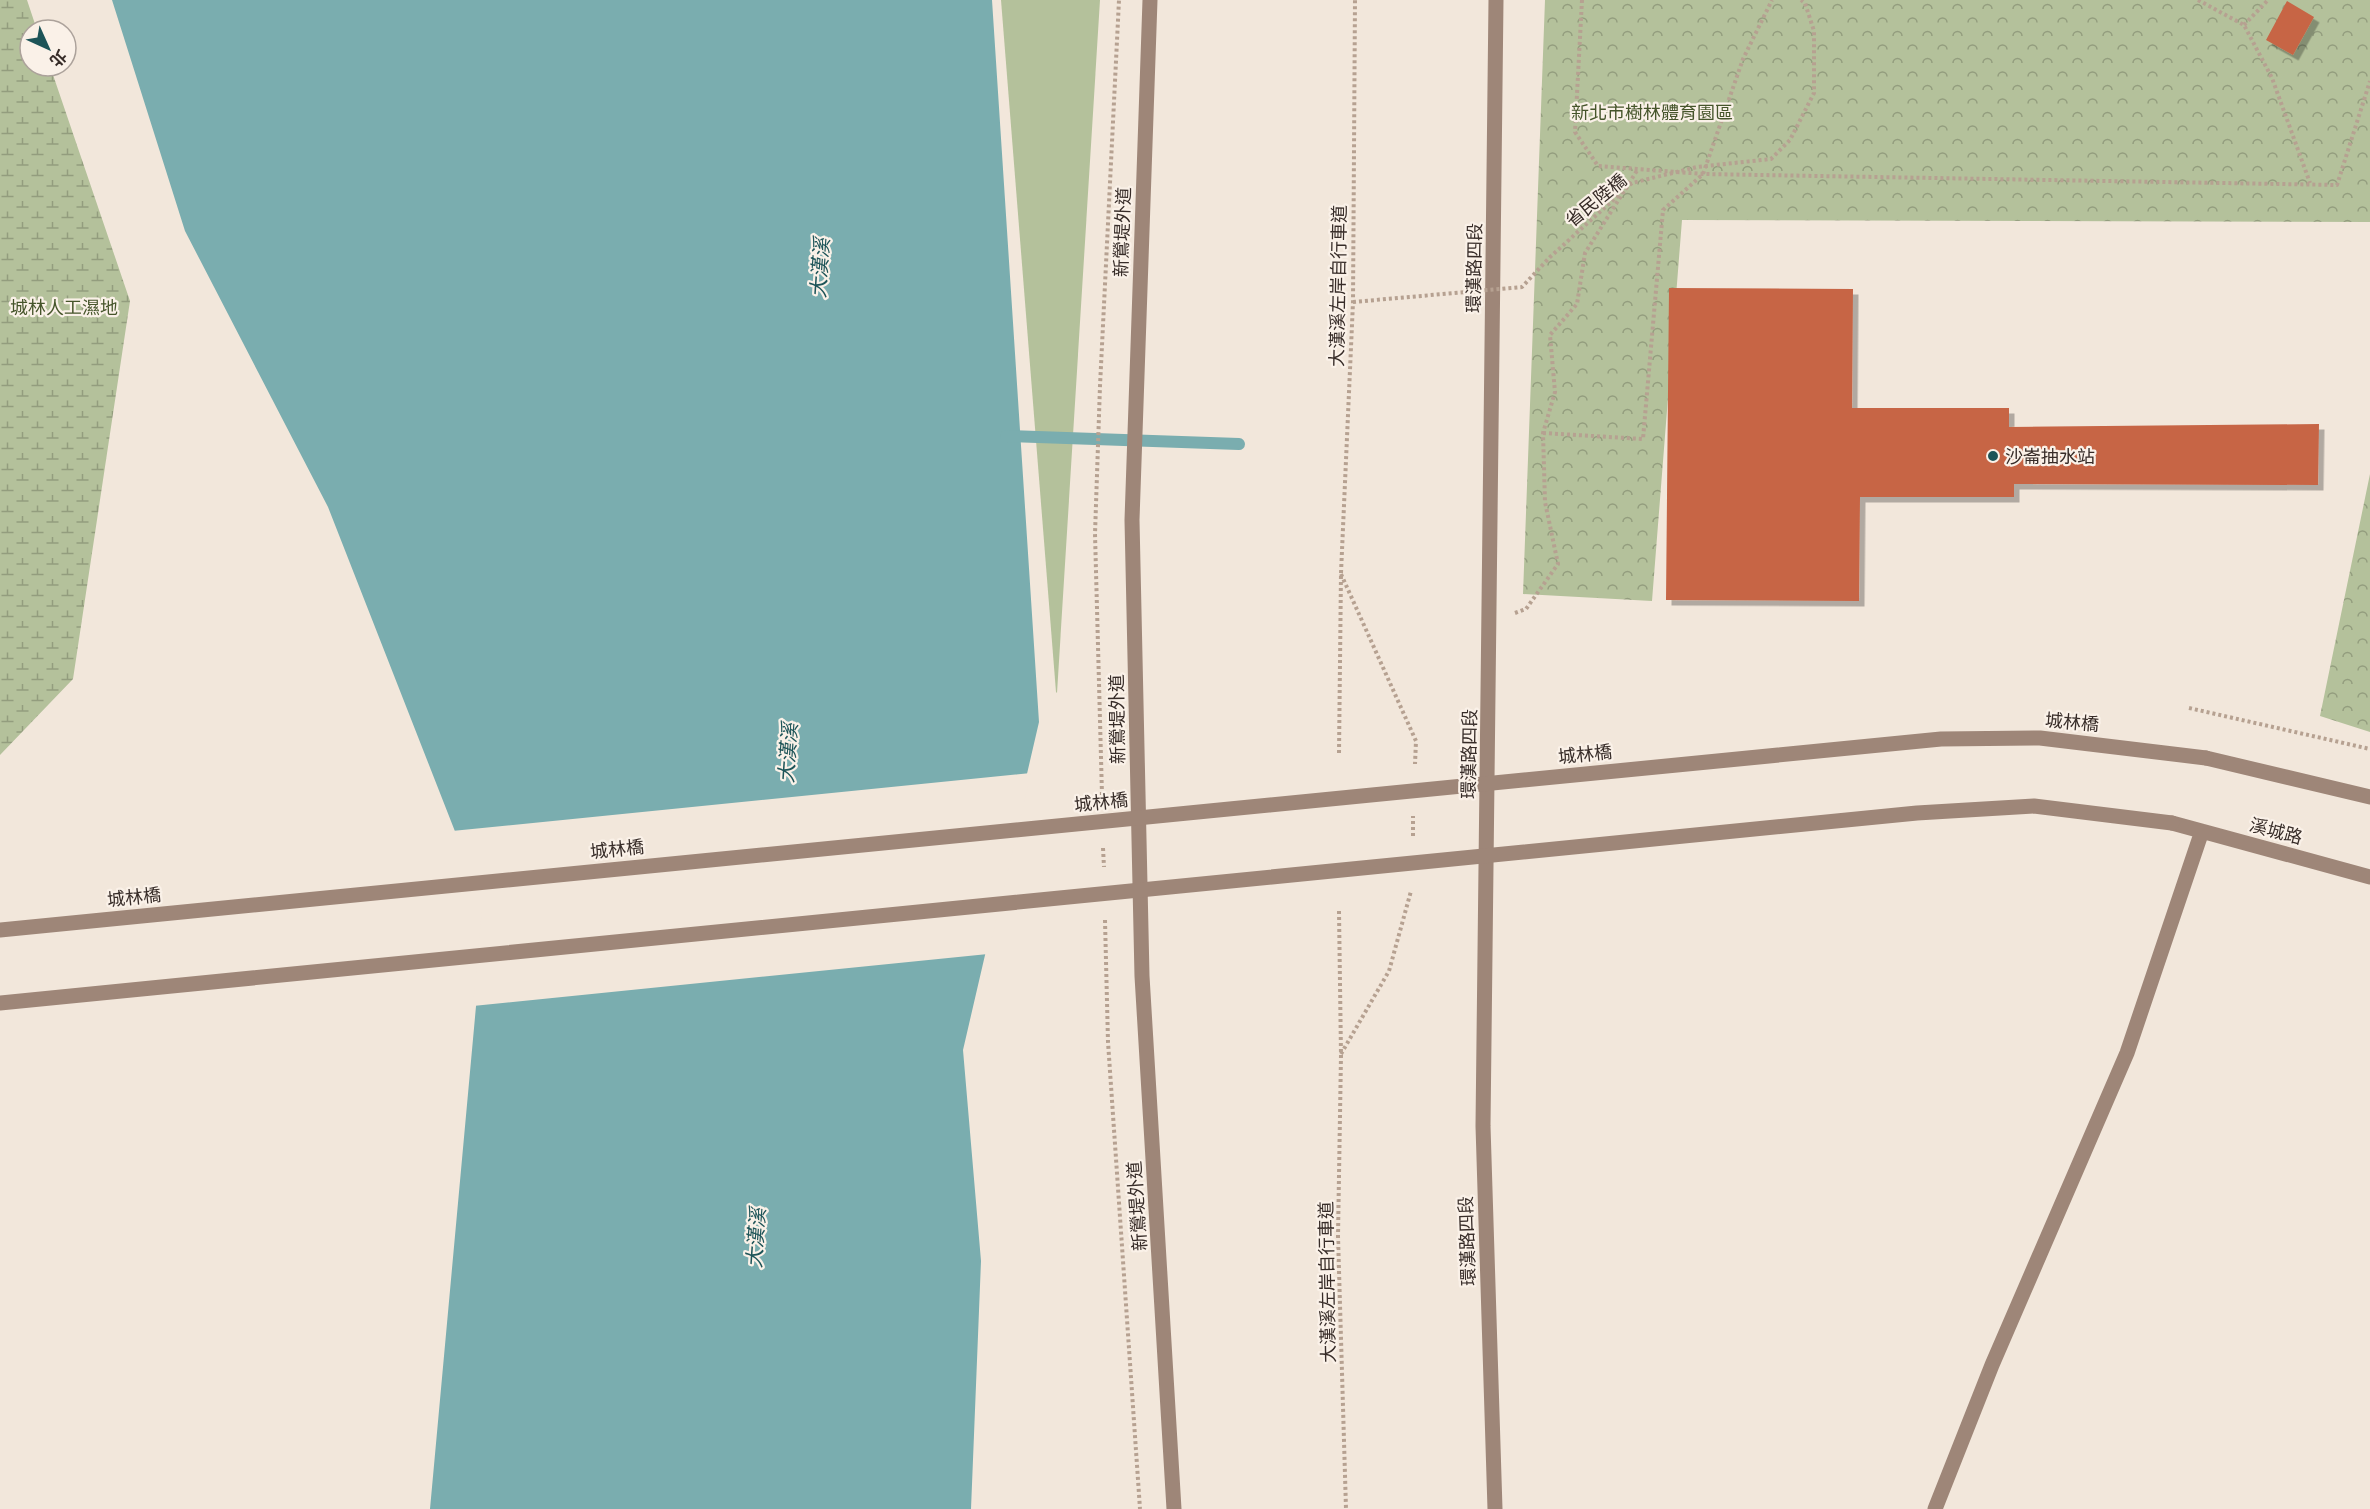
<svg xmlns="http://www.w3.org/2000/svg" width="2370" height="1509" font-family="'Space Grotesk','Noto Sans TC',sans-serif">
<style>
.grass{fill:#b4c19b}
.wetland{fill:url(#wetland-marsh)}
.park{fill:url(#park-crowns)}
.water{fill:#7aadaf}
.pier{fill:#f2e7db}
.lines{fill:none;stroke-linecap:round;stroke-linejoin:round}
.stream{stroke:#7aadaf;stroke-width:12}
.building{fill:#c76545;filter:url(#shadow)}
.path{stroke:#b6a191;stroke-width:4;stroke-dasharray:3 3;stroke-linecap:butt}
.secondary{stroke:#9e8678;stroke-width:15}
.path-bridge{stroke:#b6a191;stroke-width:4;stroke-dasharray:3 3;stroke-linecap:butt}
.secondary-bridge{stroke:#9e8678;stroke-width:15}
.poi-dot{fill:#1d5458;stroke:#faf1e8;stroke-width:2}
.labels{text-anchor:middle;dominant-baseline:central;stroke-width:4.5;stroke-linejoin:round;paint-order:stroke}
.park-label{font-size:18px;fill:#46552b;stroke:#faf1e8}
.street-label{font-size:18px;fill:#372c28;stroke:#faf1e8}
.poi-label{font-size:18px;fill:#372c28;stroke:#faf1e8;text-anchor:start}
.water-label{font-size:20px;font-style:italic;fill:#1d5458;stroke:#faf1e8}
</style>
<defs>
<pattern id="wetland-marsh" width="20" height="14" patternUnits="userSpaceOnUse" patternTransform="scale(1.5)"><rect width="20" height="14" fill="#b4c19b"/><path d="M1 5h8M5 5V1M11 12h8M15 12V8" fill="none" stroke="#939d7e"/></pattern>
<pattern id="park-crowns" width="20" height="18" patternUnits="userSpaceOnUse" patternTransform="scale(1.5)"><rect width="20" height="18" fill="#b4c19b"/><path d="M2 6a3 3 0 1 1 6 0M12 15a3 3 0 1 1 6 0" fill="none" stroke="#939d7e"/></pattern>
<filter id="shadow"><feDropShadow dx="5.5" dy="5.5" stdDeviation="0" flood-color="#0004"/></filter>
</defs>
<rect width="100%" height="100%" fill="#f2e7db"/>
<path class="grass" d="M 1001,0 L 1100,0 L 1057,693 L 1056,692 Z"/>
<path class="wetland" d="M 0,0 L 27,0 L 37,30 L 30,30 L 30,66 L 50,66 L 130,301 L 73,679 L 0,755 Z"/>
<path class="park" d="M 1545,0 L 2370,0 L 2370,222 L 1682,220 L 1652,601 L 1523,594 Z
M 2370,474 L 2370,732 L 2320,716 Z"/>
<path class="water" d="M 112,0 L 992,0 L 1039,722 L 963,1050 L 981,1261 L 971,1509 L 430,1509 L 485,908 L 328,507 L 185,231 Z"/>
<path class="pier" d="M 1031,773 L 988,954 L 473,1006 L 482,909 L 452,831 Z"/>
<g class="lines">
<path class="stream" d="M 1006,436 L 1239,444"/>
</g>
<path class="building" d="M 2287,1 L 2314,17 L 2293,55 L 2266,40 Z
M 1669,288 L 1853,289 L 1852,408 L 2009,408 L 2009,427 L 2319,424 L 2318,485 L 2014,484 L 2014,497 L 1860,497 L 1859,601 L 1666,600 Z"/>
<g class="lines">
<path class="path" d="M 1582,0 L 1575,132 L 1598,166 L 1703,174 L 2337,185 L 2370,81
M 2198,0 L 2244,25 L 2272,78 L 2310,183
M 2244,25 L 2268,0
M 1543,433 L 1643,439 L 1663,210 L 1703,174 L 1743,59 L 1772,0
M 1341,574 L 1416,741 L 1415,764
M 1515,613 L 1526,609 L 1558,564 L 1545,502 L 1543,433 L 1555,392 L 1550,335 L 1577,304 L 1585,253 L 1638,169
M 2189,708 L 2370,749
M 1339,753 L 1341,573 L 1353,302 L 1355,0
M 1102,795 L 1095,534 L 1100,386 L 1119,0
M 1413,836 L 1413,816
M 1103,848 L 1104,867
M 1339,911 L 1341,1055 L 1338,1236 L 1346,1509
M 1105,920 L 1108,1042 L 1140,1509
M 1341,1054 L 1389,971 L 1411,891"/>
<path class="secondary" d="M 1150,0 L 1132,520 L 1142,976 L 1174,1509
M 2206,758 L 2370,797
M 2172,823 L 2370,877
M 1495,1509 L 1483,1126 L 1496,0
M 1935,1509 L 1992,1365 L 2127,1053 L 2202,831"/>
<path class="path-bridge" d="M 1353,302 L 1522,287 L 1550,257 L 1632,183 L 1697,167 L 1771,159 L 1790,140 L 1814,93 L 1814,31 L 1805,3 L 1801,0"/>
<path class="secondary-bridge" d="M 0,930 L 1941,739 L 2040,738 L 2206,758
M 0,1003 L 1917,813 L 2034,806 L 2172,823"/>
</g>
<circle class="poi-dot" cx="1993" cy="456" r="6"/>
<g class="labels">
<g class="park-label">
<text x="1652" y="112">新北市樹林體育園區</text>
<text x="64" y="307">城林人工濕地</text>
</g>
<g class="street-label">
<text transform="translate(1596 200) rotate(-39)">省民陸橋</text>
<text transform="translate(1122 232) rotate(-88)">新鶯堤外道</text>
<text transform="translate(1474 268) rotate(-89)">環漢路四段</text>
<text transform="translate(1338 286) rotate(-89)">大漢溪左岸自行車道</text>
<text transform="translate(1117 719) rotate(-91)">新鶯堤外道</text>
<text transform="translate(2072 722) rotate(5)">城林橋</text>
<text transform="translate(1469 754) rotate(-89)">環漢路四段</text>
<text transform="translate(1585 754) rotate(-6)">城林橋</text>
<text transform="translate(1101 802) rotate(-6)">城林橋</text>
<text transform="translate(2276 831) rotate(15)">溪城路</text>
<text transform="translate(617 849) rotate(-6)">城林橋</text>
<text transform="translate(134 897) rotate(-6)">城林橋</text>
<text transform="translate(1137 1206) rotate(-94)">新鶯堤外道</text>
<text transform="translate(1467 1241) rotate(-92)">環漢路四段</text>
<text transform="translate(1327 1282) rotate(-91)">大漢溪左岸自行車道</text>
</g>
<g class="poi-label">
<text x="2005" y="456">沙崙抽水站</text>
</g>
<g class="water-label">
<text transform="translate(820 268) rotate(-86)">大漢溪</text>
<text transform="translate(788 753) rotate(-86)">大漢溪</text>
<text transform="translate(756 1238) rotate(-86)">大漢溪</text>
</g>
</g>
<g transform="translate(48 48) rotate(135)"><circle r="28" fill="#faf1e8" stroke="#aca29b" stroke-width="1.5"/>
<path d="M0-4.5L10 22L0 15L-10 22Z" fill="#1d5458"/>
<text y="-9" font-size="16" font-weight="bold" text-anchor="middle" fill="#372c28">北</text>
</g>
</svg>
